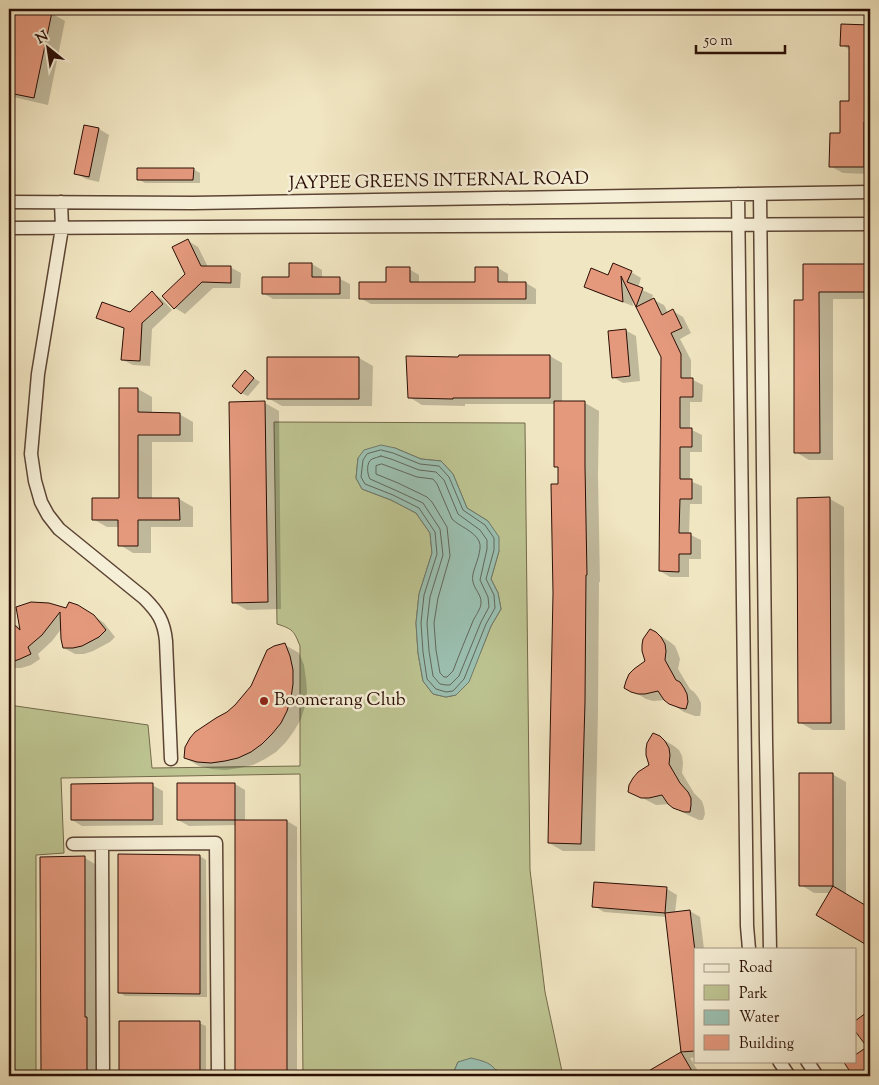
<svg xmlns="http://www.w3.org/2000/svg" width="879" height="1085" font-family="'Sorts Mill Goudy',serif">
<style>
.green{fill:#bdc491;stroke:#74694b;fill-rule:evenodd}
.water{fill:#9bc0b1;stroke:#6e796c}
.shadow{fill:#0003}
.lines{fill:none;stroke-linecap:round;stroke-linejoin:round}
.shore{stroke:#62675b;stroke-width:1}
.building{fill:#e4997d;stroke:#2a0e05}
.minor-casing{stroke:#5c4434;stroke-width:15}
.minor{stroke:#f6efd7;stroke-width:12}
.poi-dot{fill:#8f2418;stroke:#f6efd7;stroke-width:2}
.labels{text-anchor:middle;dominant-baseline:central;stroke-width:5;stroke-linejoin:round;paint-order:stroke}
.street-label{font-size:18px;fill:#2a0e05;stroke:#f6efd7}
.poi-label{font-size:18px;fill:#2a0e05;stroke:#f6efd7;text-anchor:start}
</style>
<rect width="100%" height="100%" fill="#f1e6c2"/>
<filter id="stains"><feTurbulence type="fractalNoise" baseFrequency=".004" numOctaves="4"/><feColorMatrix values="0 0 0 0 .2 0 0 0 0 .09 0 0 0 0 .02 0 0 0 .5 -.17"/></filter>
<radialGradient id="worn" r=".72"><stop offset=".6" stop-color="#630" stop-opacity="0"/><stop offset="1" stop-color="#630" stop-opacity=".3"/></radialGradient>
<path class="green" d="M 274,422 L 525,423 L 530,870 L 545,992 L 563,1076 L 498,1076 L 497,1070 L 458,1062 L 452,1076 L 303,1076 L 300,774 L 61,778 L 64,853 L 36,855 L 36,1076 L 9,1076 L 9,705 L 148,725 L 152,768 L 300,766 L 300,646 C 294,631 293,629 277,624 ZM 395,448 L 421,459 L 441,461 L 453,474 L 467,508 L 488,521 L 499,551 L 491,579 L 498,593 L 501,609 L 491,626 L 481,651 L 456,695 L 446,697 L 433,694 L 423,681 L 418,653 L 416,623 L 419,594 L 432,553 L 430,533 L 416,513 L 391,500 L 362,489 L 356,478 L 358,458 Z"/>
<path class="water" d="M 381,445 L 395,448 L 421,459 L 441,461 L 453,474 L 467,508 L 488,521 L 499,537 L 499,551 L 491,579 L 498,593 L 501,609 L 491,626 L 469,682 L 456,695 L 446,697 L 433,694 L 423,681 L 418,653 L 416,623 L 419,594 L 432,553 L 430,533 L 416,513 L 391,500 L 362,489 L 356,478 L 358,458 L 364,450 Z
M 471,1058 C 483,1061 495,1063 498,1076 L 452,1076 L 458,1062 Z"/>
<path class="shadow" d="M 14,9 L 31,9 L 51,13 L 65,21 L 48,105 L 9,96 L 9,32 Z
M 842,26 L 870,26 L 870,174 L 843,173 L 830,166 L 841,134 L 850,103 L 850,50 L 842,45 Z
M 85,126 L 99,129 L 109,135 L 99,182 L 86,179 L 75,173 Z
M 193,169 L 200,173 L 200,183 L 145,183 L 138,179 Z
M 188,241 L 198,247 L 208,267 L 230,267 L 241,273 L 240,288 L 213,288 L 185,314 L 175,308 L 187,274 Z
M 312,264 L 322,270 L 322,279 L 340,279 L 350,284 L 350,299 L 273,299 L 263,293 Z
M 870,265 L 870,299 L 833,299 L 833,460 L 809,460 L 796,452 L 804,301 L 804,266 Z
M 476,268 L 498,268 L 508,274 L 508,283 L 526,283 L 536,289 L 536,304 L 371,304 L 360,298 L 387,283 L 409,269 L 419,275 L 419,283 L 476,283 Z
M 631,272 L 641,278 L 638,288 L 653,295 L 651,301 L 654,300 L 664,305 L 668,313 L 673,311 L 683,317 L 691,333 L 680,339 L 691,360 L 691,379 L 703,385 L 702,402 L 690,402 L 690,429 L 702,435 L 702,452 L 690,452 L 690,481 L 702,486 L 702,504 L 690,504 L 689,534 L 701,540 L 701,559 L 689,559 L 689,577 L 670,577 L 660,571 L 662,357 L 632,296 L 633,306 L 595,292 L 585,286 L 609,276 Z
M 152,293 L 162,299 L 172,310 L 152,329 L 150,366 L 133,365 L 123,360 L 125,329 L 108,323 L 98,317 L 130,313 Z
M 625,330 L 636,336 L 640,381 L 623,383 L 613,377 Z
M 550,356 L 562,363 L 562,402 L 585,403 L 599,411 L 598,475 L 600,582 L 599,582 L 598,711 L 595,851 L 563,851 L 549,843 L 560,485 L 559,468 L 555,466 L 555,404 L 465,404 L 465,406 L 422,405 L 409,397 L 460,359 Z
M 359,358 L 373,366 L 372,406 L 282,406 L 268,398 Z
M 245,372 L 260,382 L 248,396 L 241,393 Z
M 120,389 L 138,389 L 152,397 L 152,414 L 179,414 L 193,422 L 193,442 L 152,442 L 152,499 L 179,499 L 193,507 L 193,527 L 151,527 L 151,553 L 133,553 L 120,545 L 120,527 L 107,527 L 93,519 L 120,500 Z
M 231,403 L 265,403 L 279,411 L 281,609 L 247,610 L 233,602 Z
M 798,499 L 830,499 L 844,507 L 845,730 L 813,730 L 799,722 Z
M 18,608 L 66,609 L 89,612 L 104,623 L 115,637 L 110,642 L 93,651 L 84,654 L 75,654 L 64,648 L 62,628 L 52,641 L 38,654 L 40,659 L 31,665 L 21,668 L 9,668 L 9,621 L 21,628 Z
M 656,633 L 670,642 L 675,646 L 678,653 L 680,659 L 678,669 L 690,689 L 694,692 L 698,697 L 701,703 L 701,710 L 700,716 L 695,716 L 684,712 L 666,700 L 653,701 L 646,699 L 626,687 L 646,661 Z
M 285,645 L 299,653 L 304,665 L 306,679 L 307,692 L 305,706 L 301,719 L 294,731 L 286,742 L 276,752 L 265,759 L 253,765 L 239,768 L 226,770 L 212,769 L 199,766 L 185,758 L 244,697 Z
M 659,737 L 674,746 L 679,750 L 682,756 L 683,763 L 682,773 L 694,793 L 702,801 L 704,807 L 705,814 L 703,820 L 699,820 L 688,815 L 670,804 L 656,805 L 629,791 L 650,765 Z
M 832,774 L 846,782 L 846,895 L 870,909 L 870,945 L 817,915 L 830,893 L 814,893 L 801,885 Z
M 235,784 L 245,790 L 245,821 L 287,821 L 297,827 L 297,1076 L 237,1076 L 237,825 L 189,826 L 178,820 L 178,785 Z
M 152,785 L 163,791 L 163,825 L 82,826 L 72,820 Z
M 200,856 L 206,860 L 207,997 L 125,996 L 119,992 Z
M 85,858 L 95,864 L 96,1076 L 42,1076 L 42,1002 Z
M 667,889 L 677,895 L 675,913 L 690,911 L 700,917 L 704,949 L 695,949 L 695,1057 L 690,1058 L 701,1076 L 643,1076 L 683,1053 L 667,917 L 604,912 L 594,906 Z
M 870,1011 L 870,1076 L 855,1076 L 846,1064 L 855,1061 L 869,1047 L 855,1022 Z
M 120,1022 L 199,1023 L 206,1026 L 206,1076 L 120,1076 Z"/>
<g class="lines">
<path class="shore" d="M 381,450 L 393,453 L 420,464 L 439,466 L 449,477 L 463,510 L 485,525 L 494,538 L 494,550 L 486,579 L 494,595 L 495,608 L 486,624 L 464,679 L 453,691 L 446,692 L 436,689 L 427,679 L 423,652 L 421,623 L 424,595 L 437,554 L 435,532 L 419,508 L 393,495 L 365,484 L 361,477 L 363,460 L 367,454 Z
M 381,456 L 391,459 L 419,470 L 436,472 L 444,480 L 458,514 L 480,530 L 487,540 L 487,549 L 480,580 L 488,597 L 489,607 L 481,622 L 459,676 L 450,685 L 446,685 L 440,684 L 433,676 L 429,651 L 427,623 L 430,597 L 443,555 L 440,529 L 423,503 L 395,490 L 370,479 C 367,474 366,462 372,459 C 375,458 378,457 381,456 Z
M 382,464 L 417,477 L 433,479 L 437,484 L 452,519 C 460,527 473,530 479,541 C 483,549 475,565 473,574 C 470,587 482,593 481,603 C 481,609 475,616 473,621 C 466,638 459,655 453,671 L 447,677 L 444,677 L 440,673 L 436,650 L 434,623 L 438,598 L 450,556 L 447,527 L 432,502 L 427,497 L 398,483 L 376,474 L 376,466 Z"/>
</g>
<path class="building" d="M 12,9 L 37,9 L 52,12 L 34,98 L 9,93 L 9,26 Z
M 841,24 L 870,25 L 870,122 L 864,122 L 864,167 L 829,167 L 830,133 L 840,133 L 840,101 L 849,101 L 849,46 L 840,46 Z
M 84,125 L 99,128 L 89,177 L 74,174 Z
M 137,168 L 194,168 L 193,180 L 137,180 Z
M 188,239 L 201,266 L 231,266 L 231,283 L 202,282 L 174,309 L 162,296 L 185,274 L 172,247 Z
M 289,263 L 312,263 L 312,277 L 340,277 L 340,294 L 262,294 L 262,277 L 289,277 Z
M 613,263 L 632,271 L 627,282 L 643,288 L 636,307 L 621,276 L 623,302 L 584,287 L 591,268 L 608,275 Z
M 803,264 L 870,264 L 870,292 L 819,292 L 820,453 L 794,453 L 794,300 L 803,300 Z
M 386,267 L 410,267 L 410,282 L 475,282 L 475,267 L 498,267 L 498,282 L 526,282 L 526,299 L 359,299 L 359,282 L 386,282 Z
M 152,291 L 163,304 L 142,323 L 140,361 L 121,360 L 124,328 L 96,318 L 102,302 L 130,312 Z
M 654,298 L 662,315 L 673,309 L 682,328 L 671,333 L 681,354 L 681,378 L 693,378 L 693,397 L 680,397 L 680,428 L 692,428 L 692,447 L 680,447 L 680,479 L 692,479 L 692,499 L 680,499 L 679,533 L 691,533 L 691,554 L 679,554 L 679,572 L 659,571 L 661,357 L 636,307 Z
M 626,329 L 630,376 L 612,378 L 608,331 Z
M 459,355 L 550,355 L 550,398 L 453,398 L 453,399 L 408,398 L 406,356 L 458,357 Z
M 267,357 L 359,357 L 359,399 L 267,399 Z
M 245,370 L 254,378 L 241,394 L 232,386 Z
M 119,388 L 138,388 L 138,412 L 180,413 L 180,435 L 138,435 L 138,498 L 179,498 L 180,520 L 138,520 L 138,546 L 118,546 L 118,520 L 92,520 L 92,498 L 119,498 Z
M 265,401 L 268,602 L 232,603 L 229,402 Z
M 554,401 L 585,401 L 585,466 L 587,575 L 586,575 L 585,702 L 581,844 L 548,843 L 553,593 L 551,484 L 558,484 L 558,467 L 554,467 Z
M 830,497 L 831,723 L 798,723 L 797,498 Z
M 31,602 L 49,603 L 66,608 L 69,602 L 78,605 L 94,615 L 106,630 L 99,637 L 82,646 L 73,648 L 63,648 L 61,639 L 60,612 L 42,635 L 28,647 L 31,654 L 20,659 L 9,663 L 9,620 L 20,630 L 16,607 Z
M 650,629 L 656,632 L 661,637 L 665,644 L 666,651 L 665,660 L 676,680 L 680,682 L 684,688 L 687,694 L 688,702 L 686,709 L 680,708 L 669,704 L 664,700 L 658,691 L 645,694 L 638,694 L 631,692 L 624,688 L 626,681 L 629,674 L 634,669 L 645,661 L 642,651 L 642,645 L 643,639 Z
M 285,643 L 290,656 L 293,670 L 293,684 L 291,698 L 287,711 L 281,723 L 272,734 L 262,744 L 251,752 L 238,758 L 225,761 L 211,763 L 197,762 L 184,758 L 185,747 L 190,738 L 195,732 L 216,718 L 227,712 L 235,705 L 251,686 L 267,650 L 274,646 Z
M 653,733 L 660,736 L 665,741 L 669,748 L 670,755 L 669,764 L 680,783 L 688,792 L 691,798 L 691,805 L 690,812 L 684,812 L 673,808 L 668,804 L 662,795 L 649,798 L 641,798 L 628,792 L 629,785 L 633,778 L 638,772 L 649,765 L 646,755 L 646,749 L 647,743 Z
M 799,773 L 833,773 L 833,886 L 799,886 Z
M 137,783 L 153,783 L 153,820 L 71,820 L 71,784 Z
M 177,783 L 235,783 L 235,820 L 177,820 Z
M 235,820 L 287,820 L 287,1076 L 235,1076 Z
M 118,854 L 200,855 L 200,994 L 118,993 Z
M 85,856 L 85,1017 L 87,1017 L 87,1076 L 41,1076 L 40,857 Z
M 594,882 L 667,887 L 665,913 L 592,907 Z
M 833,886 L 870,908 L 870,934 L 865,944 L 816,915 Z
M 690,910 L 695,951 L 695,1051 L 681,1052 L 665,913 Z
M 870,1010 L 870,1076 L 853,1076 L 843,1061 L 855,1061 L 855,1055 L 867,1047 L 855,1031 L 855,1021 Z
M 119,1021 L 200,1021 L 200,1076 L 119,1076 Z
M 681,1052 L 692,1071 L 683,1076 L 640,1076 Z"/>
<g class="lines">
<defs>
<path id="minor" d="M 738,194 L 747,926 L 749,949
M 760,194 L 766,741 L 770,949
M 9,202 L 193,203 L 870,192
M 61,202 L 62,228 L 38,374 L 31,454 L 35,481 L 41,502 L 48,515 L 59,529 L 144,598 C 158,612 164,621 166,641 L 171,759
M 9,228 L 870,224
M 73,844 L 216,843 L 218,1076
M 102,844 L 103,1076
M 779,1061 L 789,1076
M 807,1061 L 817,1076"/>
</defs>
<use href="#minor" class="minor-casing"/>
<use href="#minor" class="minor"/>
</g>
<circle class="poi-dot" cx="264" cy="701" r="5"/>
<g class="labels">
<g class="street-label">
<text transform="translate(439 182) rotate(-1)">JAYPEE GREENS INTERNAL ROAD</text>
</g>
<g class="poi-label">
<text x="274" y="701">Boomerang Club</text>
</g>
</g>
<rect width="879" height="1085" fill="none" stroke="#f1e6c2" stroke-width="30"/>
<rect x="10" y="10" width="859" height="1065" fill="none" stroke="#2a0e05" stroke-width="2.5"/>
<rect x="15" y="15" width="849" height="1055" fill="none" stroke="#2a0e05"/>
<rect x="694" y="948" width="162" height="115" fill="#f6efd7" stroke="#a49583"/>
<rect x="704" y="964" width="25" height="8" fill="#f6efd7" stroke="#a49583"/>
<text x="739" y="972" font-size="15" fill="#2a0e05">Road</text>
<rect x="704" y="985" width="25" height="15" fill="#bdc491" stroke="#a49583"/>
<text x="739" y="998" font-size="15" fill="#2a0e05">Park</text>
<rect x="704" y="1010" width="25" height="15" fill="#9bc0b1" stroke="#a49583"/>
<text x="739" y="1022" font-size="15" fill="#2a0e05">Water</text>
<rect x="704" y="1035" width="25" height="15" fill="#e4997d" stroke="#a49583"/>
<text x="739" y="1048" font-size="15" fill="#2a0e05">Building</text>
<g transform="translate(48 48) rotate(330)" stroke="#f6efd7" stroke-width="4" paint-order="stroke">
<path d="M0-4L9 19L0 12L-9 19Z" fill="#2a0e05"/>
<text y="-8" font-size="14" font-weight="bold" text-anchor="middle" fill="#2a0e05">N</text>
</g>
<path d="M696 45v8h89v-8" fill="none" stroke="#2a0e05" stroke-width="2.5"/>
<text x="704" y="45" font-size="15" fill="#2a0e05" stroke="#f6efd7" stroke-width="4" paint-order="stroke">50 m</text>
<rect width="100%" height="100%" filter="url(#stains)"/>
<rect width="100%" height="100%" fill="url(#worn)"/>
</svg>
